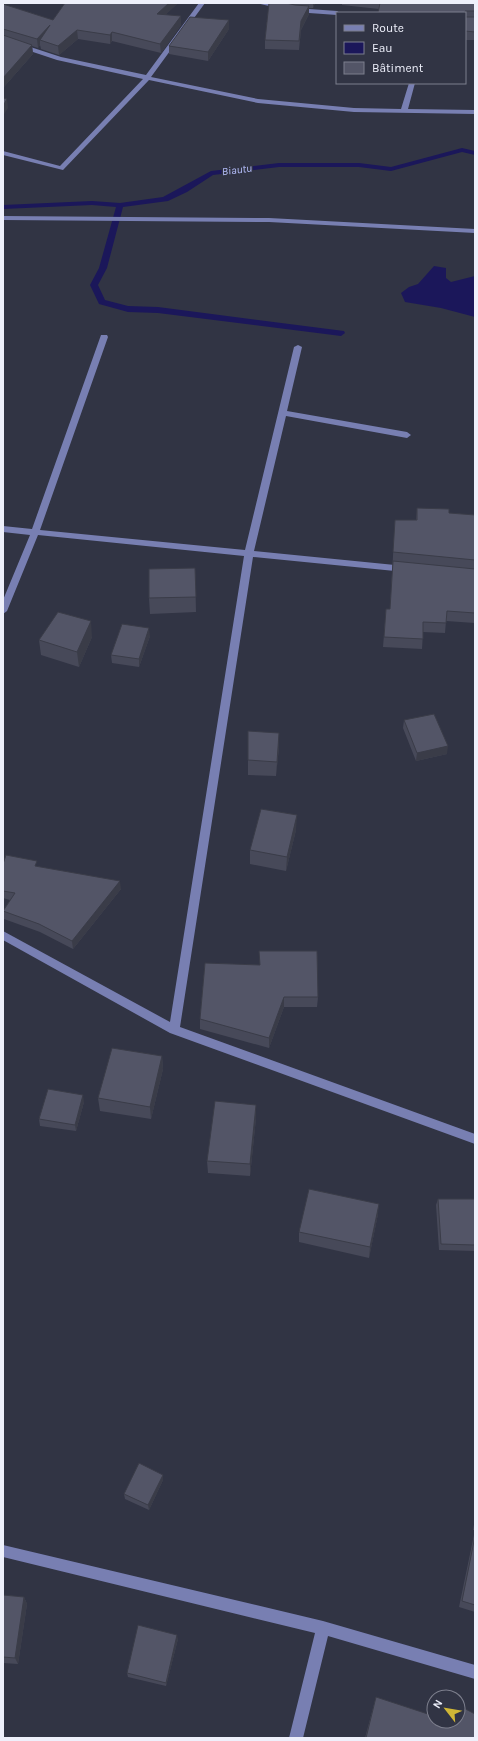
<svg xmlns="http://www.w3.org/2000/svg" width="478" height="1741" font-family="Karla,sans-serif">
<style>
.water{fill:#1b175a}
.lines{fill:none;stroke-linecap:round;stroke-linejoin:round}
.stream{fill:#1b175a;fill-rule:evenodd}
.minor{fill:#787fb2;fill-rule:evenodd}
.wall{fill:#474959}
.shaded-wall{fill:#3a3c48}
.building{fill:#535567;stroke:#3a3c48}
.labels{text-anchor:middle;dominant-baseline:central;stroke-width:3;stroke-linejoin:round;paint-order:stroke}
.far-water-label{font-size:11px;font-style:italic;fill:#b7c0fe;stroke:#313444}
</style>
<rect width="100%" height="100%" fill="#313444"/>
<path class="water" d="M 434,266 L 446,268 L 446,278 L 451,282 L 475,276 L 475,317 L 441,308 L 405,302 L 401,293 L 409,287 L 418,284 Z"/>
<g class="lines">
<path class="stream" d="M 462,148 L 475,151 L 475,155 L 462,152 L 391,171 L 359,167 L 279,167 L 213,175 L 187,192 L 168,201 L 123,207 L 107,268 L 98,285 L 105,300 L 128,306 L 158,307 L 344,331 L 345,333 L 341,336 L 158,313 L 128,312 L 99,304 L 90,285 L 99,268 L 116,207 L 92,205 L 3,209 L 3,205 L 92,201 L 120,203 L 163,197 L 211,171 L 279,163 L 359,163 L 391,167 Z"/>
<path class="minor" d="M 199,3 L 205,3 L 151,77 L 258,99 L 354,108 L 401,109 L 409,83 L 415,83 L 408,109 L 475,110 L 475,114 L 354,112 L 258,103 L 149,80 L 63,170 L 3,155 L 3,151 L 60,166 L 143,79 L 57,60 L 3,42 L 3,38 L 61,57 L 146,75 Z
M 256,3 L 269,3 L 295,8 L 337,11 L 340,13 L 337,13 L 337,15 L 295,12 Z
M 3,216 L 269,218 L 475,229 L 475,233 L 269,222 L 3,220 Z
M 101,335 L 107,335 L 108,337 L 40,530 L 245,550 L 294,347 L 298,345 L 302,347 L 287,411 L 407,432 L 411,435 L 407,438 L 286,416 L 254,551 L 405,566 L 409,569 L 405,572 L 253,557 L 180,1027 L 475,1134 L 475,1144 L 170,1033 L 3,940 L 3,931 L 170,1022 L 244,556 L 38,535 L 7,611 L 3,614 L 3,600 L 30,535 L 3,532 L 3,526 L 32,529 Z
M 3,1545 L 323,1621 L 475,1665 L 475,1679 L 328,1636 L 303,1738 L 289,1738 L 315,1633 L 3,1557 Z"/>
</g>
<path class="wall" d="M 65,3 L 178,3 L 165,15 L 181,25 L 161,53 L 112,41 L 110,44 L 78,39 L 59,55 L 41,49 L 40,45 L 38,48 L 32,46 L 33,54 L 3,88 L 3,4 L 53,20 Z
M 269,3 L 315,3 L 313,8 L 309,8 L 309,14 L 301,30 L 299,50 L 265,49 L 265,40 Z
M 342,3 L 475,3 L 475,40 L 465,40 L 465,13 L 379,9 L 342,5 Z
M 229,29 L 208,61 L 169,54 L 169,46 Z
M 417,508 L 449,513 L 475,515 L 475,623 L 446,621 L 445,633 L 423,632 L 422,649 L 383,647 L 386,609 L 390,609 L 395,520 L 416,520 Z
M 195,568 L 196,612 L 150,614 L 149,598 Z
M 150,636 L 139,667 L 112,663 L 111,655 Z
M 92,637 L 79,667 L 41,655 L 39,640 Z
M 404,720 L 447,754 L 416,761 L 403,728 Z
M 279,747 L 276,776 L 248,775 L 248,760 Z
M 296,830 L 286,871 L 250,864 L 250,850 Z
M 3,864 L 37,866 L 121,889 L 73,949 L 40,932 L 4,919 L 3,911 L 10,900 L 3,898 Z
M 205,963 L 318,997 L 317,1007 L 284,1007 L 269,1048 L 200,1029 L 200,1019 Z
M 162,1056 L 163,1069 L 151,1119 L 100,1111 L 98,1098 Z
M 84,1102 L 76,1131 L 40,1126 L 39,1119 Z
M 256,1105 L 256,1118 L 250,1176 L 208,1173 L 207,1161 Z
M 438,1199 L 475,1199 L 475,1251 L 439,1250 L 436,1205 Z
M 378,1214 L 369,1258 L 299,1242 L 299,1232 Z
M 163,1475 L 163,1480 L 149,1510 L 125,1499 L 124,1494 Z
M 475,1519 L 475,1612 L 459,1607 L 475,1530 L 473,1530 Z
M 3,1595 L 24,1597 L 27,1604 L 18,1664 L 3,1663 Z
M 178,1639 L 166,1686 L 128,1677 L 127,1673 Z
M 376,1697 L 434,1721 L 458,1721 L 475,1738 L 365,1738 Z"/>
<path class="shaded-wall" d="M 169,3 L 178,3 L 157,23 L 157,14 Z
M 313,3 L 315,3 L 313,8 Z
M 309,6 L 309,14 L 301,30 L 299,50 L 301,21 Z
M 181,16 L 181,25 L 161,53 L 160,44 Z
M 229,20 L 229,29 L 208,61 L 208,52 Z
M 50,25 L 40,40 L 40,45 L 38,48 L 37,39 Z
M 77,30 L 78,39 L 59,55 L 58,46 Z
M 112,32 L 112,41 L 110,44 L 110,35 Z
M 32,45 L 33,54 L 3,88 L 3,78 Z
M 7,99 L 8,108 L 3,116 L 3,106 Z
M 91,621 L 92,637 L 79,667 L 77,652 Z
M 149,628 L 150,636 L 139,667 L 139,659 Z
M 279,733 L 279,747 L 276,776 L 277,762 Z
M 448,746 L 447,754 L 416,761 L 417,753 Z
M 297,815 L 296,830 L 286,871 L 287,857 Z
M 120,881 L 121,889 L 73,949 L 72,941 Z
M 284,997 L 284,1007 L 269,1048 L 269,1038 Z
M 162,1056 L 163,1069 L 151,1119 L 150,1107 Z
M 83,1095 L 84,1102 L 76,1131 L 75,1125 Z
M 256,1105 L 256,1118 L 250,1176 L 250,1164 Z
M 379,1204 L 378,1214 L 369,1258 L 370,1247 Z
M 163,1475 L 163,1480 L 149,1510 L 148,1505 Z
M 24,1597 L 27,1604 L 18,1664 L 15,1658 Z
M 177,1635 L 178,1639 L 166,1686 L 166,1683 Z"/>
<path class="building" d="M 65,3 L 169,3 L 157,14 L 181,16 L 160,44 L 112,32 L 110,35 L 77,30 L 58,46 L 40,40 L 50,25 L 37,39 L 3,29 L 3,4 L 53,20 Z
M 269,3 L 286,3 L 295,5 L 309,6 L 301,21 L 299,41 L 265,40 Z
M 380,3 L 475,3 L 475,11 L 465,11 L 465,13 L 378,13 Z
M 190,17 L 229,20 L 208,52 L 169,46 Z
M 465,17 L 475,17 L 475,32 L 465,31 Z
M 3,35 L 32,45 L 3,78 Z
M 3,98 L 7,99 L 3,106 Z
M 417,508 L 449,509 L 449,513 L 475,515 L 475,560 L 393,552 L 395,520 L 417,520 Z
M 393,561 L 475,569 L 475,613 L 447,611 L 446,623 L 423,622 L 423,639 L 384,637 L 386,609 L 390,609 Z
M 195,568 L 196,597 L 149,598 L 149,569 Z
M 58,612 L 91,621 L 77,652 L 39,640 Z
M 122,624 L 149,628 L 139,659 L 111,655 Z
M 434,714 L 448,746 L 417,753 L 404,720 Z
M 248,731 L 279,733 L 277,762 L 248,760 Z
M 261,809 L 297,815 L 287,857 L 250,850 Z
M 6,855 L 37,861 L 35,866 L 120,881 L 72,941 L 39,924 L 3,911 L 15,893 L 3,891 L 3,864 Z
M 259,951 L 317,951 L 318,997 L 284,997 L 269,1038 L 200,1019 L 205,963 L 260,965 Z
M 112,1048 L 162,1056 L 150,1107 L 98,1098 Z
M 48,1089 L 83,1095 L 75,1125 L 39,1119 Z
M 215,1101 L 256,1105 L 250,1164 L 207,1161 Z
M 309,1189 L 379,1204 L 370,1247 L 299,1232 Z
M 438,1199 L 475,1199 L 475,1245 L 441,1244 Z
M 139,1463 L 163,1475 L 148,1505 L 124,1494 Z
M 475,1536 L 475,1605 L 462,1601 Z
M 3,1595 L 24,1597 L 15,1658 L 3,1657 Z
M 138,1625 L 177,1635 L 166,1683 L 127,1673 Z
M 376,1697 L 434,1716 L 434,1721 L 458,1721 L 458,1705 L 475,1714 L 475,1738 L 366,1738 Z"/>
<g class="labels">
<g class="far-water-label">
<text transform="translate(237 170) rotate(-7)">Biautu</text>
</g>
</g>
<rect width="478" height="1741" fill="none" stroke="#eef0fb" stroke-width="8"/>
<rect x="336" y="12" width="130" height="72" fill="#313444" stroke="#7d7f8d"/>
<rect x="344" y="25" width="20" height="6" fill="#787fb2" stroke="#7d7f8d"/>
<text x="372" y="32" font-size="12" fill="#eef0fb">Route</text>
<rect x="344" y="42" width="20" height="12" fill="#1b175a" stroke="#7d7f8d"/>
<text x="372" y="52" font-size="12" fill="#eef0fb">Eau</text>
<rect x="344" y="62" width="20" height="12" fill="#535567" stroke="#7d7f8d"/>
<text x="372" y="72" font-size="12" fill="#eef0fb">Bâtiment</text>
<g transform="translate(446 1709) rotate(301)"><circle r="19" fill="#313444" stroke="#7d7f8d"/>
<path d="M0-3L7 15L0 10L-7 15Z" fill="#d0b736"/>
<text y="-6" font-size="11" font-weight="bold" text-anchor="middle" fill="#eef0fb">N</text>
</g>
</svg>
